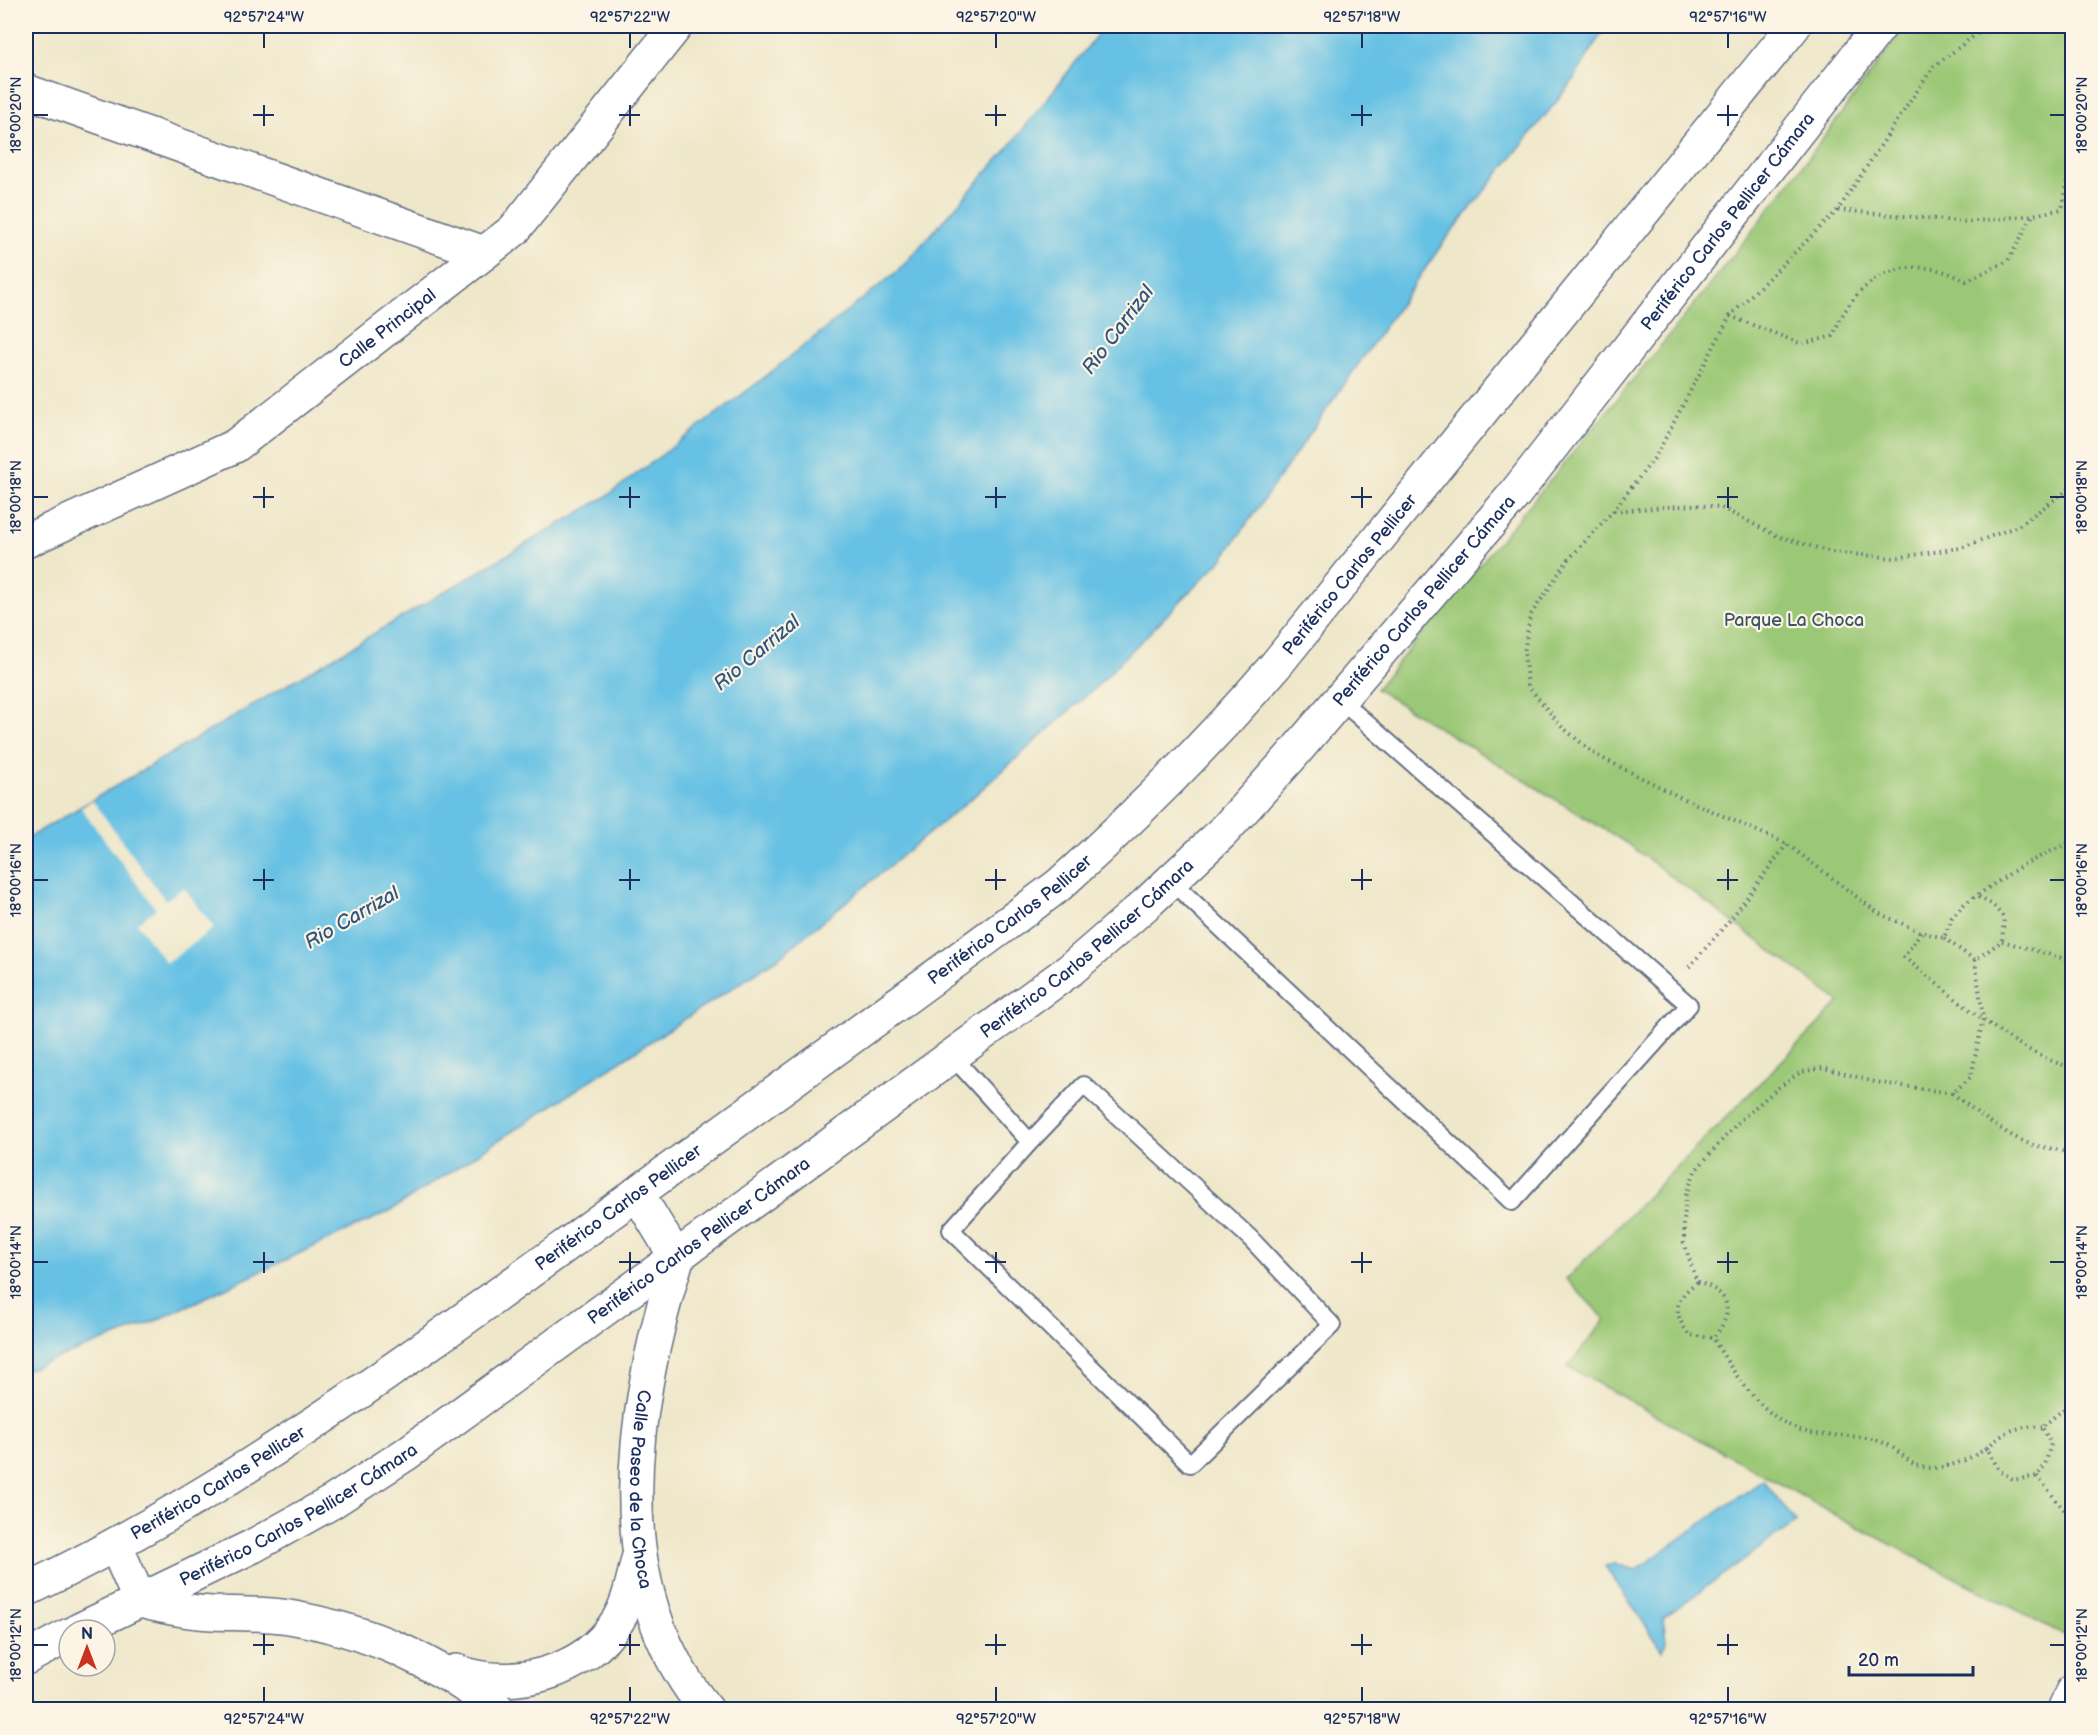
<svg xmlns="http://www.w3.org/2000/svg" width="2098" height="1735" font-family="'Balsamiq Sans',sans-serif">
<style>
.green{fill:#9bc876;stroke:#5b7c6a;stroke-width:1.5}
.water{fill:#66c1e4;stroke:#4078a1;stroke-width:1.5}
.pier{fill:#eee7c9}
.lines{fill:none;stroke-linecap:round;stroke-linejoin:round}
.service-casing{stroke:#656f83;stroke-width:20}
.minor-casing{stroke:#656f83;stroke-width:36}
.tertiary-casing{stroke:#656f83;stroke-width:36}
.secondary-casing{stroke:#656f83;stroke-width:36}
.primary-casing{stroke:#656f83;stroke-width:36}
.path{stroke:#656f83;stroke-width:4;stroke-dasharray:1.5 4.5;stroke-linecap:butt}
.service{stroke:#fff;stroke-width:16}
.minor{stroke:#fff;stroke-width:33}
.tertiary{stroke:#fff;stroke-width:33}
.secondary{stroke:#fff;stroke-width:33}
.primary{stroke:#fff;stroke-width:33}
.ticks{fill:none;stroke:#1b2f5e;stroke-width:2}
.labels{text-anchor:middle;dominant-baseline:central;stroke-width:4.5;stroke-linejoin:round;paint-order:stroke}
.street-label{font-size:18px;fill:#1b2f5e;stroke:#fcf5e5}
.park-label{font-size:18px;fill:#3b5564;stroke:#fcf5e5}
.water-label{font-size:20px;font-style:italic;fill:#2e5480;stroke:#fcf5e5}
.neatline{fill:none;stroke:#1b2f5e;stroke-width:2}
.ticks-label{font-size:15px;text-anchor:middle;fill:#1b2f5e}
</style>
<rect width="100%" height="100%" fill="#fcf5e5"/>
<filter id="ink" filterUnits="userSpaceOnUse"><feTurbulence type="fractalNoise" baseFrequency=".0167" numOctaves="2"/><feDisplacementMap in="SourceGraphic" scale="12" xChannelSelector="R" yChannelSelector="G"/><feConvolveMatrix kernelMatrix="1 2 1 2 8 2 1 2 1" color-interpolation-filters="sRGB"/></filter>
<filter id="wash" filterUnits="userSpaceOnUse"><feTurbulence type="fractalNoise" baseFrequency=".008" numOctaves="4" result="noise"/><feDisplacementMap in="SourceGraphic" scale="24" xChannelSelector="R" yChannelSelector="G"/><feGaussianBlur stdDeviation="1.35" result="paint"/><feColorMatrix in="noise" values="0 0 0 0 0 0 0 0 0 0 0 0 0 0 0 0 0 1.4 0 .05"/><feComposite in="paint" operator="in"/></filter>
<g filter="url(#wash)">
<rect width="100%" height="100%" fill="#eee7c9"/>
<path class="green" d="M 1908,26 L 2072,26 L 2072,1639 L 1856,1526 L 1568,1367 L 1605,1319 L 1566,1279 L 1840,1002 L 1628,844 L 1376,689 C 1553,475 1736,265 1896,38 Z"/>
<path class="water" d="M 1104,26 L 1606,26 L 1572,82 L 1443,243 L 1223,558 L 1095,688 L 973,797 L 777,959 L 390,1211 L 151,1323 L 26,1370 L 26,839 L 607,496 L 752,387 L 899,270 L 1010,146 Z
M 1763,1480 L 1796,1522 L 1663,1618 L 1666,1641 L 1663,1651 L 1605,1566 L 1615,1564 L 1636,1570 Z"/>
<path class="pier" d="M 92,800 L 165,900 L 184,888 L 214,928 L 166,963 L 137,923 L 156,909 L 81,808 Z"/>
</g>
<g filter="url(#ink)">
<g class="lines">
<defs>
<path id="service" d="M 1171,881 L 1512,1202 L 1689,1005 L 1339,699
M 952,1056 L 1030,1142 L 1084,1085 L 1250,1238 L 1332,1325 L 1190,1464 L 951,1230 L 1030,1142"/>
<path id="minor" d="M 26,91 L 484,253"/>
<g id="tertiary">
<path id="s1" d="M 637,1193 L 677,1259 C 633,1402 601,1584 707,1710"/>
<path d="M 116,1546 L 140,1601 C 164,1607 187,1612 212,1613 C 237,1614 263,1613 289,1617 C 370,1631 434,1660 499,1710"/>
<path d="M 456,1671 C 512,1692 585,1674 618,1620 C 629,1602 633,1579 638,1559"/>
<path d="M 2064,1710 L 2072,1692"/>
</g>
<g id="secondary">
<path id="s2" d="M 26,541 L 235,446 L 514,230 L 676,26"/>
</g>
<g id="primary">
<path id="s3" d="M 26,1590 C 221,1497 401,1365 576,1238 C 737,1120 899,1004 1059,885 C 1138,814 1205,747 1275,666 L 1794,26"/>
<path id="s4" d="M 79,1630 L 253,1546 L 332,1502 L 406,1454 L 1070,970 L 1146,904 L 1223,832 L 1289,759 L 1514,495 L 1880,26"/>
<path d="M 26,1658 L 69,1635"/>
</g>
</defs>
<use href="#service" class="service-casing"/>
<use href="#minor" class="minor-casing"/>
<use href="#tertiary" class="tertiary-casing"/>
<use href="#secondary" class="secondary-casing"/>
<use href="#primary" class="primary-casing"/>
<path class="path" d="M 1987,26 L 1933,67 L 1838,210 L 1730,316 L 1656,456 L 1613,511 L 1568,560 L 1530,616 L 1524,653 L 1528,686 L 1562,727 L 1596,755 L 1682,798 L 1787,844 L 1878,913 L 1921,932 L 1944,938 L 1952,917 L 1964,904 L 2021,866 L 2072,841
M 1838,210 L 1968,222 L 2033,215 L 2062,209 L 2068,181 L 2072,182
M 1730,316 L 1802,344 L 1833,336 C 1855,276 1907,249 1966,281 L 2008,261 L 2033,215
M 1614,511 L 1693,505 L 1720,507 L 1777,536 L 1831,552 L 1894,558 L 1960,548 L 2018,526 L 2072,487
M 1921,932 L 1904,957 C 1944,989 2024,1059 2072,1067
M 1944,938 L 1975,960 L 2002,941 L 2004,918 L 1993,905 L 1977,896
M 2002,941 L 2072,961
M 1975,960 L 1983,1018 L 1971,1077 L 1952,1093 L 1875,1082 L 1824,1068 L 1801,1072 L 1778,1088 L 1739,1121 L 1695,1171 L 1686,1195 L 1684,1222 L 1684,1243 L 1697,1282 C 1674,1300 1672,1311 1689,1335 L 1713,1338 C 1735,1376 1768,1428 1817,1434 C 1839,1437 1863,1434 1884,1443 C 1895,1447 1904,1458 1914,1464 C 1936,1475 1969,1460 1987,1448 L 1999,1470 L 2014,1480 L 2037,1476 L 2045,1465 L 2051,1444 L 2042,1427 L 2072,1402
M 1689,967 L 1730,920 L 1787,844
M 1952,1093 C 1975,1111 1997,1129 2023,1141 C 2040,1150 2055,1145 2072,1156
M 1697,1282 C 1730,1291 1736,1312 1713,1338
M 1987,1448 C 2004,1431 2018,1425 2042,1427
M 2037,1476 L 2072,1520"/>
<use href="#service" class="service"/>
<use href="#minor" class="minor"/>
<use href="#tertiary" class="tertiary"/>
<use href="#secondary" class="secondary"/>
<use href="#primary" class="primary"/>
</g>
</g>
<path class="ticks" d="M 264,33 L 264,48M 630,33 L 630,48M 996,33 L 996,48M 1362,33 L 1362,48M 1728,33 L 1728,48M 264,105 L 264,126M 630,105 L 630,126M 996,105 L 996,126M 1362,105 L 1362,126M 1728,105 L 1728,126M 33,115 L 48,115M 253,115 L 274,115M 619,115 L 640,115M 985,115 L 1006,115M 1351,115 L 1372,115M 1717,115 L 1738,115M 2050,115 L 2065,115M 264,487 L 264,508M 630,487 L 630,508M 996,487 L 996,508M 1362,487 L 1362,508M 1728,487 L 1728,508M 33,497 L 48,497M 253,497 L 274,497M 619,497 L 640,497M 985,497 L 1006,497M 1351,497 L 1372,497M 1717,497 L 1738,497M 2050,497 L 2065,497M 264,869 L 264,890M 630,869 L 630,890M 996,869 L 996,890M 1362,869 L 1362,890M 1728,869 L 1728,890M 33,880 L 48,880M 253,880 L 274,880M 619,880 L 640,880M 985,880 L 1006,880M 1351,880 L 1372,880M 1717,880 L 1738,880M 2050,880 L 2065,880M 264,1252 L 264,1273M 630,1252 L 630,1273M 996,1252 L 996,1273M 1362,1252 L 1362,1273M 1728,1252 L 1728,1273M 33,1262 L 48,1262M 253,1262 L 274,1262M 619,1262 L 640,1262M 985,1262 L 1006,1262M 1351,1262 L 1372,1262M 1717,1262 L 1738,1262M 2050,1262 L 2065,1262M 264,1634 L 264,1655M 630,1634 L 630,1655M 996,1634 L 996,1655M 1362,1634 L 1362,1655M 1728,1634 L 1728,1655M 33,1645 L 48,1645M 253,1645 L 274,1645M 619,1645 L 640,1645M 985,1645 L 1006,1645M 1351,1645 L 1372,1645M 1717,1645 L 1738,1645M 2050,1645 L 2065,1645M 264,1687 L 264,1702M 630,1687 L 630,1702M 996,1687 L 996,1702M 1362,1687 L 1362,1702M 1728,1687 L 1728,1702"/>
<g class="labels">
<g class="street-label">
<text stroke="none"><textPath href="#s4" startOffset="2192">Periférico Carlos Pellicer Cámara</textPath></text>
<text stroke="none"><textPath href="#s2" startOffset="422">Calle Principal</textPath></text>
<text stroke="none"><textPath href="#s3" startOffset="1678">Periférico Carlos Pellicer</textPath></text>
<text stroke="none"><textPath href="#s4" startOffset="1706">Periférico Carlos Pellicer Cámara</textPath></text>
<text stroke="none"><textPath href="#s3" startOffset="1192">Periférico Carlos Pellicer</textPath></text>
<text stroke="none"><textPath href="#s4" startOffset="1220">Periférico Carlos Pellicer Cámara</textPath></text>
<text stroke="none"><textPath href="#s3" startOffset="706">Periférico Carlos Pellicer</textPath></text>
<text stroke="none"><textPath href="#s4" startOffset="734">Periférico Carlos Pellicer Cámara</textPath></text>
<text stroke="none"><textPath href="#s3" startOffset="220">Periférico Carlos Pellicer</textPath></text>
<text stroke="none"><textPath href="#s1" startOffset="312">Calle Paseo de la Choca</textPath></text>
<text stroke="none"><textPath href="#s4" startOffset="248">Periférico Carlos Pellicer Cámara</textPath></text>
</g>
<g class="park-label">
<text x="1794" y="620">Parque La Choca</text>
</g>
<g class="water-label">
<text transform="translate(1118 330) rotate(-53)">Rio Carrizal</text>
<text transform="translate(757 653) rotate(-40)">Rio Carrizal</text>
<text transform="translate(352 918) rotate(-30)">Rio Carrizal</text>
</g>
</g>
<rect width="2098" height="1735" fill="none" stroke="#fcf5e5" stroke-width="66"/>
<g transform="translate(87 1648)"><circle r="28" fill="#fcf5e5" stroke="#a2a6af" stroke-width="1.5"/>
<path d="M0-4.5L10 22L0 15L-10 22Z" fill="#c8321e"/>
<text y="-9" font-size="16" font-weight="bold" text-anchor="middle" fill="#1b2f5e">N</text>
</g>
<path d="M1849 1666v9h124v-9" fill="none" stroke="#1b2f5e" stroke-width="3"/>
<text x="1858" y="1666" font-size="18" fill="#1b2f5e" stroke="#fcf5e5" stroke-width="4.5" paint-order="stroke">20 m</text>
<rect x="33" y="33" width="2032" height="1669" class="neatline"/>
<g class="ticks-label">
<text x="264" y="22">92°57'24"W</text>
<text x="630" y="22">92°57'22"W</text>
<text x="996" y="22">92°57'20"W</text>
<text x="1362" y="22">92°57'18"W</text>
<text x="1728" y="22">92°57'16"W</text>
<text transform="translate(16 115) rotate(-90)" y="5">18°00'20"N</text>
<text transform="translate(2082 115) rotate(-90)" y="5">18°00'20"N</text>
<text transform="translate(16 497) rotate(-90)" y="5">18°00'18"N</text>
<text transform="translate(2082 497) rotate(-90)" y="5">18°00'18"N</text>
<text transform="translate(16 880) rotate(-90)" y="5">18°00'16"N</text>
<text transform="translate(2082 880) rotate(-90)" y="5">18°00'16"N</text>
<text transform="translate(16 1262) rotate(-90)" y="5">18°00'14"N</text>
<text transform="translate(2082 1262) rotate(-90)" y="5">18°00'14"N</text>
<text transform="translate(16 1645) rotate(-90)" y="5">18°00'12"N</text>
<text transform="translate(2082 1645) rotate(-90)" y="5">18°00'12"N</text>
<text x="264" y="1724">92°57'24"W</text>
<text x="630" y="1724">92°57'22"W</text>
<text x="996" y="1724">92°57'20"W</text>
<text x="1362" y="1724">92°57'18"W</text>
<text x="1728" y="1724">92°57'16"W</text>
</g>
</svg>
